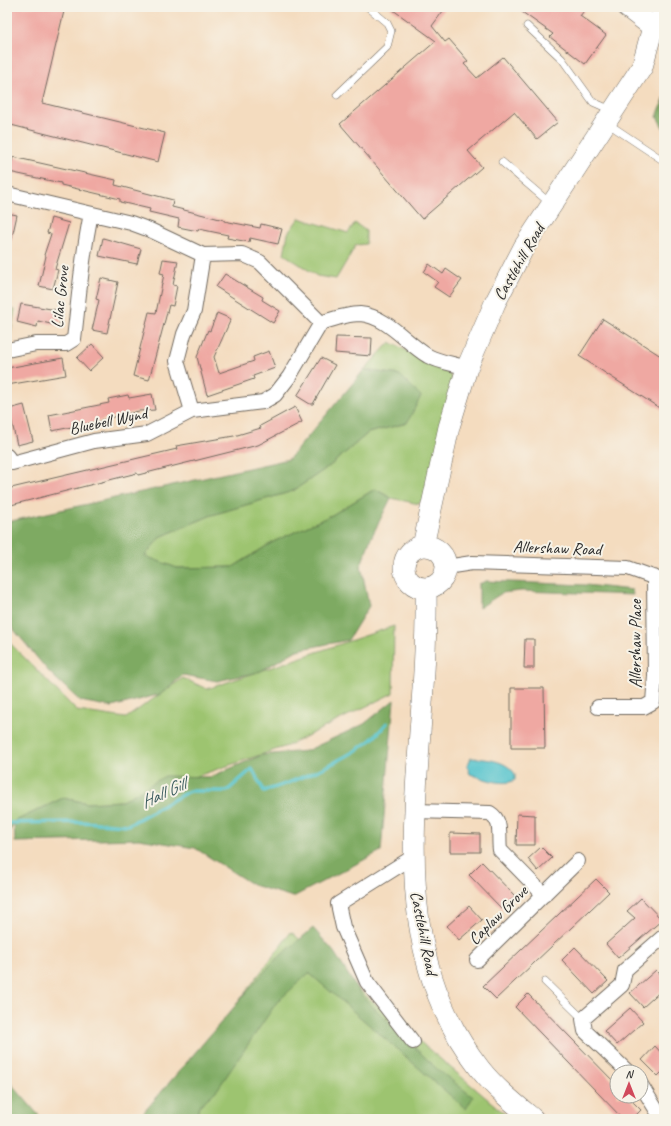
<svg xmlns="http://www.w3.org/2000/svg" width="671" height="1126" font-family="Caveat,sans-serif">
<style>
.green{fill:#9dc470;stroke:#64784e}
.forest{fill:#7eaa62;stroke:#546a46}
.water{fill:#58c5ce;stroke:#42787c}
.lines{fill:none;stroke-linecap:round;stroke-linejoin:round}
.stream{stroke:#58c5ce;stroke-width:3.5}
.building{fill:#efa8a2}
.lane-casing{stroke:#71695f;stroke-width:8}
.street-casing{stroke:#71695f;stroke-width:16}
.secondary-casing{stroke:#71695f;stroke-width:22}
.lane{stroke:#fff;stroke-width:7}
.street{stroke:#fff;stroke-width:14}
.secondary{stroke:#fff;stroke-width:21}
.labels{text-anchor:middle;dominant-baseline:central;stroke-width:4;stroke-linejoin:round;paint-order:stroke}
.street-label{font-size:17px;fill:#2b2b2b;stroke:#f7f3e8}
.water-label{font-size:18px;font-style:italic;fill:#38595c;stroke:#f7f3e8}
</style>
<rect width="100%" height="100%" fill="#f7f3e8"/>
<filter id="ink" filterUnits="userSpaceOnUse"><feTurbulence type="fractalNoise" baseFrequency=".025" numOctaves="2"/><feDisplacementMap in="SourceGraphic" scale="8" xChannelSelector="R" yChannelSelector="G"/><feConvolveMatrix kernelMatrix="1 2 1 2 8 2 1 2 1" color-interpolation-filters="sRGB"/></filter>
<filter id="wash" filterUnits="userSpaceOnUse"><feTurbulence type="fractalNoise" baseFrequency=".012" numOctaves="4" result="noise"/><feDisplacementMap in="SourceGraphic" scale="16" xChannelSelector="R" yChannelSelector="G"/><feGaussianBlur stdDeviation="0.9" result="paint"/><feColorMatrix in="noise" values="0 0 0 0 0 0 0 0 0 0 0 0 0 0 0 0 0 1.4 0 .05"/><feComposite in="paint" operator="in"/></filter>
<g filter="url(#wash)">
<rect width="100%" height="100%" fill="#f4dcbf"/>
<path class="green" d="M 299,218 L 348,233 L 355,223 L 366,231 L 366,244 L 356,245 L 336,279 L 317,276 L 284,254 L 288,233 Z
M 7,307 L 15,310 L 10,337 L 7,336 Z
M 390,342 L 449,373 L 452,379 L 452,389 L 431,492 L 419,504 L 391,498 L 375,489 L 332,515 L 273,542 L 233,567 L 177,568 L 144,556 L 160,537 L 212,515 L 293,491 L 331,465 L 368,433 L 407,423 L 400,375 L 364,370 Z
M 394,626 L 393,693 L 287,746 L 122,801 L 87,803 L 63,798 L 7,825 L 7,640 L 77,711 L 126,718 L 183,678 L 207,689 Z
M 291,932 L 511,1119 L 150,1119 Z"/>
<path class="forest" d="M 664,98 L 664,129 L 657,117 Z
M 364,370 L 400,375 L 421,396 L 407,423 L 368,433 L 331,465 L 293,491 L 212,515 L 160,537 L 145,556 L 177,568 L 233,567 L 273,542 L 332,515 L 375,489 L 391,498 L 371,538 L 361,565 L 369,606 L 348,640 L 297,650 L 259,672 L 217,681 L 183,675 L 161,694 L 112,707 L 80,701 L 49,672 L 10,625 L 7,624 L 7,522 L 289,459 Z
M 486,581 L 586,585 L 632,590 L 633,595 L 521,591 L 502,593 L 479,608 L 479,584 Z
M 394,700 L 381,851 L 293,897 L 253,885 L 195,848 L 139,839 L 15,842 L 14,823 L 7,837 L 7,825 L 63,798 L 87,803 L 122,801 L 165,776 L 210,777 L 262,755 L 306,751 L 364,724 Z
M 313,928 L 334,952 L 361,995 L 437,1069 L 473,1097 L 466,1109 L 309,973 L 277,1002 L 217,1090 L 199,1106 L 196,1119 L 138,1119 L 272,963 Z
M 7,1079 L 42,1119 L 7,1119 Z"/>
<path class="water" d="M 471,758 C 487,759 506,760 515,774 L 515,780 C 503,787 482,778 470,774 L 467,766 Z"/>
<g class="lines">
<path class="stream" d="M 7,823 L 82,822 L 128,825 L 189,791 L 227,791 L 252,769 L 264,791 C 294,782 341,762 367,743 C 374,738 381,730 387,723"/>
</g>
<g id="blocks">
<path class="building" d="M 7,7 L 65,7 L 42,103 L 165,133 L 158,162 L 7,124 Z
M 389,7 L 446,7 L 432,26 L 445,42 L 449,39 L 468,61 L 464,64 L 477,78 L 503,57 L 558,122 L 537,139 L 514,112 L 468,151 L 482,167 L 422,219 L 340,124 L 436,41 Z
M 515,7 L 587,7 L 580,16 L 606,35 L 585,64 L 550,37 L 553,34 Z
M 13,157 L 116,180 L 115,185 L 173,200 L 172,207 L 224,220 L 224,221 L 260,228 L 261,224 L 282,229 L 278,244 L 250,238 L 249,242 L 227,238 L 228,235 L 199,229 L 198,231 L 178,227 L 179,219 L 149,212 L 150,209 L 120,202 L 120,199 L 61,185 L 61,183 L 9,172 Z
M 7,213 L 17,215 L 11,242 L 7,242 Z
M 51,218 L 69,223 L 55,269 L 58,270 L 53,289 L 39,286 L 46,256 L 44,255 L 51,234 L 47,233 Z
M 103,238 L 141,249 L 137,264 L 99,256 Z
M 163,259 L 178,261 L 173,285 L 177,286 L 173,306 L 169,305 L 149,380 L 133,376 L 149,312 L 156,313 L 164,274 L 160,273 Z
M 429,264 L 443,274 L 446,269 L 462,280 L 449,297 L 434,287 L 438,282 L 424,272 Z
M 225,274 L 263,297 L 262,300 L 280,311 L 273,323 L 216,287 Z
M 101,278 L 118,282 L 107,333 L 92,330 L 99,300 L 96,299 Z
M 21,304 L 63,311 L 59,326 L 38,321 L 37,327 L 17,322 Z
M 217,313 L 231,319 L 214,357 L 219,373 L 254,361 L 253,357 L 269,351 L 275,368 L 253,376 L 254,379 L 207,395 L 197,357 L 208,330 L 210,331 Z
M 603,319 L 664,358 L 664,411 L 579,356 Z
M 336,337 L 372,338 L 371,356 L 335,353 Z
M 92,344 L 104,357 L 89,371 L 77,358 Z
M 63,358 L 66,375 L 7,385 L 7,368 Z
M 321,358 L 335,365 L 313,404 L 310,404 L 297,396 Z
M 152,394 L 155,410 L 139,411 L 101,420 L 101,421 L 52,431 L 49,415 L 109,403 L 108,399 L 128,395 L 129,398 Z
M 24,405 L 33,441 L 17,445 L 9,409 Z
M 295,407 L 302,422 L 258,445 L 138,475 L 137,473 L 7,506 L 7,489 L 177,449 L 176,446 L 234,436 L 261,428 L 260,426 Z
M 525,639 L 534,639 L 534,668 L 524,668 Z
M 511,688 L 544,688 L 545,748 L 511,748 Z
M 517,814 L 535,815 L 535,845 L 516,845 Z
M 450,833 L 480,834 L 480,852 L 450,852 Z
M 541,847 L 552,858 L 538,871 L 528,859 Z
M 482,862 L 515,896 L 502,909 L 469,875 Z
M 596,879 L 609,892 L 496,999 L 483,986 Z
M 641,898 L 662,920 L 618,958 L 606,944 L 635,918 L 627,911 Z
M 469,906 L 482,920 L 459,940 L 447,926 Z
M 575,947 L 608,981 L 594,994 L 562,960 Z
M 656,970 L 664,978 L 664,988 L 643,1007 L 630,993 Z
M 528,994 L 617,1085 L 617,1096 L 627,1096 L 641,1110 L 632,1119 L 623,1119 L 515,1007 Z
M 630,1008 L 643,1022 L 617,1045 L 604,1031 Z
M 655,1046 L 664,1056 L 664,1070 L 658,1076 L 642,1060 Z"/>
</g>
</g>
<g filter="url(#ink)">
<use href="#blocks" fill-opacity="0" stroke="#71695f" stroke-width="1"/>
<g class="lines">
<defs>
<path id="lane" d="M 527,26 L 562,59 L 593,102 L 611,110
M 337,95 L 387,47 L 391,31 L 387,23 L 368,7
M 607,123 L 664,161
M 502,162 L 551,204
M 545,982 L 583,1019"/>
<path id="street" d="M 7,194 L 131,223 L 150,230 L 203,255 L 242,254 L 260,262 L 321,323
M 7,350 L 36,344 L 66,344 L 74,339 C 79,297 82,255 91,214
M 192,411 L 177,361 L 184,334 L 194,311 L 203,255
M 7,456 L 12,463 L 94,441 L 147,434 L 192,411 L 263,402 L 275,395 L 289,377 L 321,323 C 333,319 347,314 360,314 C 387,316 406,343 428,356 C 439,362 455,364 467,368
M 446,567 L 472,563 L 628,568 L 664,581
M 598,707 L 644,707 L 653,702 L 655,676 L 654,577
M 414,811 L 490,813 C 503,821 498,836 500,850 L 544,895
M 477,960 L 578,861
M 413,1042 L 367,982 L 343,927 L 338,904 L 413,857
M 628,1072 L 585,1031 L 583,1019 L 622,985 L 625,970 L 664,936
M 641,1085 L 662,1119"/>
<path id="secondary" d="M 627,7 L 653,27
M 423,546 L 449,427 L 467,368 L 495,303 L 524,247 L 642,67 L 653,27 L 664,14
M404 567a21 21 0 1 1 42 0a21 21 0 1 1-42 0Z
M 426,588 C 427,645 422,703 418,760 C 410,871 408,977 480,1069 C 495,1088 515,1104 533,1119"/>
</defs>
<use href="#lane" class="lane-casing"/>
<use href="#street" class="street-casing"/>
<use href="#secondary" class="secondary-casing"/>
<use href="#lane" class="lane"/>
<use href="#street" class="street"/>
<use href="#secondary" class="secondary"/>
</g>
</g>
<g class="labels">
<g class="street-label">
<text transform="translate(519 262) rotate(-60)">Castlehill Road</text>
<text transform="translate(60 297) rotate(-84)">Lilac Grove</text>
<text transform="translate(108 421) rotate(-12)">Bluebell Wynd</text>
<text transform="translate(557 548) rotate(2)">Allershaw Road</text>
<text transform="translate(635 644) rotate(-90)">Allershaw Place</text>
<text transform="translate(498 915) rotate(-45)">Caplaw Grove</text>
<text transform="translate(424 933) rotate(79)">Castlehill Road</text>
</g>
<g class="water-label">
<text transform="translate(163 793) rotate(-25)">Hall Gill</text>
</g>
</g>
<rect width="671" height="1126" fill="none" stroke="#f7f3e8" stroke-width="24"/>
<g transform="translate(629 1084)"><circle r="19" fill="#f7f3e8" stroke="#a5a39c"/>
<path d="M0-3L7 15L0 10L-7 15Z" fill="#d1495b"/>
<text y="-6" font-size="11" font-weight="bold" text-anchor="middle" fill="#2b2b2b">N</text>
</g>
</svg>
